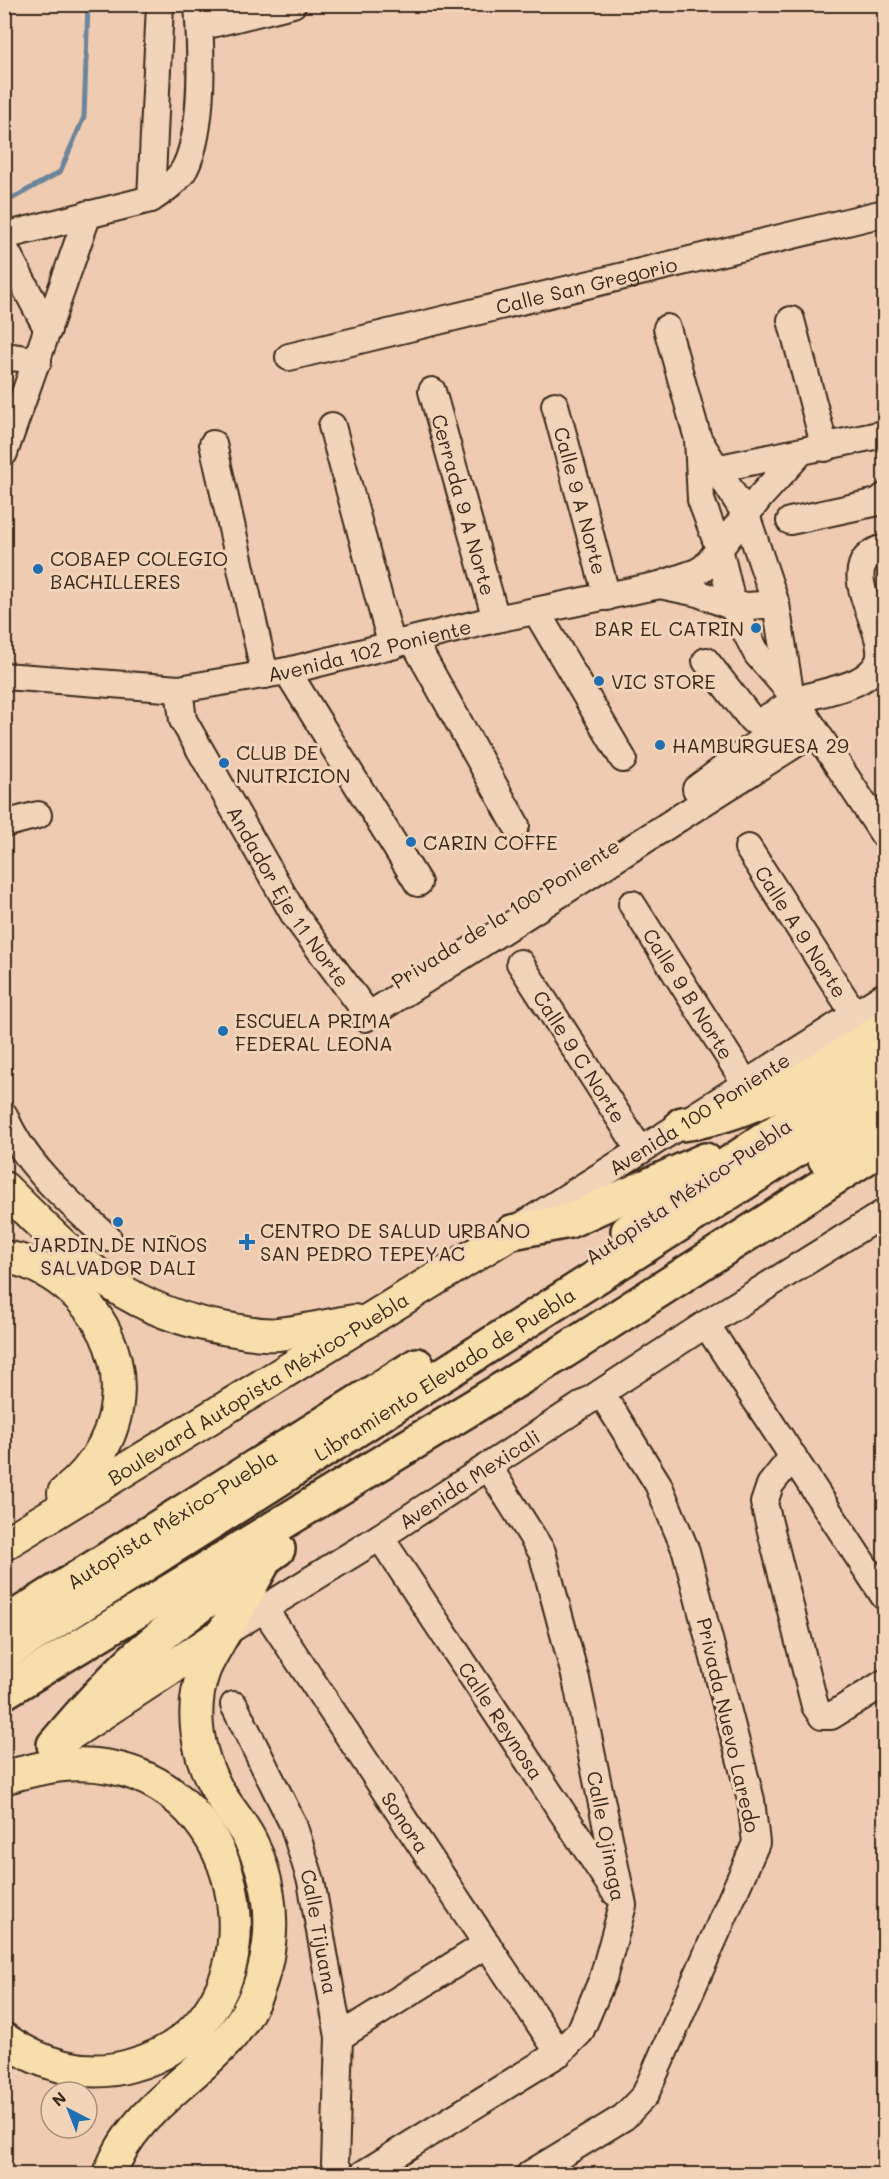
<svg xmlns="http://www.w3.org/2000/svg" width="889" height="2179" font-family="Mali,sans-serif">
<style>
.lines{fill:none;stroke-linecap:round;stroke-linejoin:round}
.stream{stroke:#6d859a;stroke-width:5}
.minor-casing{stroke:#3b2a1e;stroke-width:30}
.major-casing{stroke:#3b2a1e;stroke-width:36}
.highway-casing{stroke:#3b2a1e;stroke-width:38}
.minor{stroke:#f2d4b8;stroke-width:26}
.major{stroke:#f8deab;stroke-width:32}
.highway{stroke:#f8deab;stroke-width:33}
.poi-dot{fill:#1f6fb2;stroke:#f2d4b8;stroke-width:2}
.labels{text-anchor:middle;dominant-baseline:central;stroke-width:6;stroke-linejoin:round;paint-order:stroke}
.street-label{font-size:20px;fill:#3b2a1e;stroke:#f2d4b8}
.poi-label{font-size:20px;fill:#3b2a1e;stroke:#f2d4b8;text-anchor:start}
</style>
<rect width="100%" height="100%" fill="#efccb1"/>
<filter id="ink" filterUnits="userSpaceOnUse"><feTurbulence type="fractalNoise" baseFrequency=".0167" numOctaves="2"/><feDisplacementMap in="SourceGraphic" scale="12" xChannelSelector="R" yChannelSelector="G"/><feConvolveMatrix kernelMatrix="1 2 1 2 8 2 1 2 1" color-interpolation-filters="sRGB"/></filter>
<g filter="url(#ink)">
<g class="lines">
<path class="stream" d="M 4,203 L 60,172 L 84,117 L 88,4"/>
<defs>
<g id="minor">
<path d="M 200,27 L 293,4"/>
<path d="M 151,199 L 160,4"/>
<path d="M 4,236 L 151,199 C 163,191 178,181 185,168 C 205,128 201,49 198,4"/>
<path d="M 4,247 L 48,330"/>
<path d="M 791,320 L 825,448"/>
<path d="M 667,328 L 698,439 L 701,500 L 719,548 L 733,607 L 757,654 L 790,692 L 884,835"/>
<path id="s1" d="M 289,357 L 884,213"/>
<path d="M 4,360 L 13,357 L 38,361"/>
<path id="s2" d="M 432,391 L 496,619"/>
<path id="s3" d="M 555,405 L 607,597"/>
<path d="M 332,426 L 392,646"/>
<path d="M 698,439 L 746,515 L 776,604 L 790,692"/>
<path d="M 213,444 L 265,675"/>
<path d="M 4,453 L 88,214"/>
<path d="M 701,472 L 884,434"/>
<path d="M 790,521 L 878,502 L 884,497"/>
<path d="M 660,585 L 698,593 L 733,607 L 776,604"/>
<path d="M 536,611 L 623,759"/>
<path d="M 414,642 L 516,825"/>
<path d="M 706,661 L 752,720 L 758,722 C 771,717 782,708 794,702 C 819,690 866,690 879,661 C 889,628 829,564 884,548"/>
<path d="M 287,671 L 418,883"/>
<path id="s4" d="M 4,676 L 179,689 L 287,671 L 496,619 L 660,585 L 697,572 L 705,567 L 760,497 L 800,453"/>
<path id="s5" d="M 179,689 L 183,720 L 295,916 L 360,1004 L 365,1018 L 814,732"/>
<path d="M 696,789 L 759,742 L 806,718"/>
<path d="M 4,824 L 38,815"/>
<path id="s6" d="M 748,848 L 855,1015"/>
<path id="s7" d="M 632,904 L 746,1084"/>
<path id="s8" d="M 520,963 L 640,1150"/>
<path d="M 4,1115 C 24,1165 70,1203 108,1238"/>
<path id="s9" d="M 520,1227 L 884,996"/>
<path d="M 706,1324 L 884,1596"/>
<path d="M 793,1456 L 770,1485 L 764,1503 L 815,1706 L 822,1716 L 831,1716 L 884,1683"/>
<path id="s10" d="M 380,1537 L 615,1892"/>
<path id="s11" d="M 250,1601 L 265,1610 L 559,2053"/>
<path id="s12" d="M 223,1634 L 380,1537 L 706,1324 L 884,1213"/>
<path id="s13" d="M 234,1705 L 293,1824 L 311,1881 L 339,2037 L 335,2164 L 341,2174"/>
<path d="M 339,2037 L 487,1944"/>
<path d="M 363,2174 L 559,2053 L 580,2032 L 603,1978 L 623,1905 L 576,1679 L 542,1552 L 488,1466"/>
<path d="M 530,2174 L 624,2117 L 645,2095 L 756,1843 L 751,1800 L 686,1551 L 658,1484 L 602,1394"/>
</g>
<g id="major">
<path d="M 4,1188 C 76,1259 123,1312 228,1329 C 243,1331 262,1336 278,1334 C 303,1332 329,1325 354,1321"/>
<path d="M 4,1257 C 27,1260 48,1271 66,1285 C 137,1341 134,1439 64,1493"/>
<path id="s14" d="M 4,1544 L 512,1232"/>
<path d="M 70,1734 L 221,1635"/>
<path d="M 4,2039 C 41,2065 85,2078 129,2066 C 283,2026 262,1796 110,1767 C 75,1760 40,1767 7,1777"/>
<path d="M 110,2174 C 128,2119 180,2088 219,2049 C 248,2021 264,1984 269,1944 C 273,1911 267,1876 253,1846 C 245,1827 230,1811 219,1793 C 197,1756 189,1711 204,1670 C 209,1658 217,1646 223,1634"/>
</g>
<g id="highway">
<path d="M 682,1124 C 759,1114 819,1069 884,1029"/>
<path d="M 825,1159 L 884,1122"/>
<path d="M 628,1231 L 789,1123 L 884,1066"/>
<path d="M 512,1232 L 569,1221 L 705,1160"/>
<path id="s15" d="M 4,1624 L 417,1365"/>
<path d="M 223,1634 L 262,1565"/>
<path id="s16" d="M 4,1654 L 884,1094"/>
<path d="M 4,1692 L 563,1352 L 867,1157"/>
<path d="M 54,1745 C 81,1713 108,1682 139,1654 C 183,1616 231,1583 278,1549"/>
</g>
</defs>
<use href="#minor" class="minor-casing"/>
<use href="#major" class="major-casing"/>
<use href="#highway" class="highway-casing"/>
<use href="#minor" class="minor"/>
<use href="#major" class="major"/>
<use href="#highway" class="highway"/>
</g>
</g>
<g class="poi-dot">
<circle cx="38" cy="569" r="6"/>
<circle cx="756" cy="628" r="6"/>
<circle cx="599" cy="681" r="6"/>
<circle cx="660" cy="745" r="6"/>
<circle cx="224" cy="763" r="6"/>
<circle cx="411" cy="842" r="6"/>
<circle cx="223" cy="1031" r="6"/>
<circle cx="118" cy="1222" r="6"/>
<path d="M244 1233h6v6h6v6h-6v6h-6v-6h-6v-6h6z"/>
</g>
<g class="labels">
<g class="street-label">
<text stroke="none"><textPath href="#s1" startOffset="306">Calle San Gregorio</textPath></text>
<text stroke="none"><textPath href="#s3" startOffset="99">Calle 9 A Norte</textPath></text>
<text stroke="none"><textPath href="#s2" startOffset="118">Cerrada 9 A Norte</textPath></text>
<text stroke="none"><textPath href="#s4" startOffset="370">Avenida 102 Poniente</textPath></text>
<text stroke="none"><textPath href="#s5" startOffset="237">Andador Eje 11 Norte</textPath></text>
<text transform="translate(505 913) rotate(-32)">Privada de la 100 Poniente</text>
<text stroke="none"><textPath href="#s6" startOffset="99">Calle A 9 Norte</textPath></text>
<text stroke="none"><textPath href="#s7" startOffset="106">Calle 9 B Norte</textPath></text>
<text stroke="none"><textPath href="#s8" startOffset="111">Calle 9 C Norte</textPath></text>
<text stroke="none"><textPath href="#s9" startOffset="212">Avenida 100 Poniente</textPath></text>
<text transform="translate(688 1191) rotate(-34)">Autopista México-Puebla</text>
<text stroke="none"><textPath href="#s16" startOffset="522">Libramiento Elevado de Puebla</textPath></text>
<text stroke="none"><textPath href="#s14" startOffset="298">Boulevard Autopista México-Puebla</textPath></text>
<text stroke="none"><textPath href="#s12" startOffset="291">Avenida Mexicali</textPath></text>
<text stroke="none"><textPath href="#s15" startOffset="198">Autopista México-Puebla</textPath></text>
<text stroke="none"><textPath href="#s10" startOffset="220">Calle Reynosa</textPath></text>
<text transform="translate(729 1725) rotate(77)">Privada Nuevo Laredo</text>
<text stroke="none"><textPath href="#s11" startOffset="272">Sonora</textPath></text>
<text transform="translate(607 1836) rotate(79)">Calle Ojinaga</text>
<text stroke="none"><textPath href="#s13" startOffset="244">Calle Tijuana</textPath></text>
</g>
<g class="poi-label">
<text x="50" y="558">COBAEP COLEGIO<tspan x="50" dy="23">BACHILLERES</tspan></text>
<text x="744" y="628" text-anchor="end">BAR EL CATRIN</text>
<text x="611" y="681">VIC STORE</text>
<text x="672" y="745">HAMBURGUESA 29</text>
<text x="236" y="752">CLUB DE<tspan x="236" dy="23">NUTRICION</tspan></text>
<text x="423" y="842">CARIN COFFE</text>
<text x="235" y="1020">ESCUELA PRIMA<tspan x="235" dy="23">FEDERAL LEONA</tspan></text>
<text x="260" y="1230">CENTRO DE SALUD URBANO<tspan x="260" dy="23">SAN PEDRO TEPEYAC</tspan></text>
<text x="118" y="1244" text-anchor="middle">JARDIN DE NIÑOS<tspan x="118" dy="23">SALVADOR DALI</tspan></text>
</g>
</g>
<rect width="889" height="2179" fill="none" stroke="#f2d4b8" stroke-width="24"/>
<rect x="12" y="12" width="865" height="2155" fill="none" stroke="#3b2a1e" stroke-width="2" filter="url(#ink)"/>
<g transform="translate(69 2110) rotate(318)"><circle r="28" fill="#f2d4b8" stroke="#a9907a" stroke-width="1.5"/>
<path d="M0-4.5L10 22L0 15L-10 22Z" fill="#1f6fb2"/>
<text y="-9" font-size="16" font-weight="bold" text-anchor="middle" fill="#3b2a1e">N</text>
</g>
</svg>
